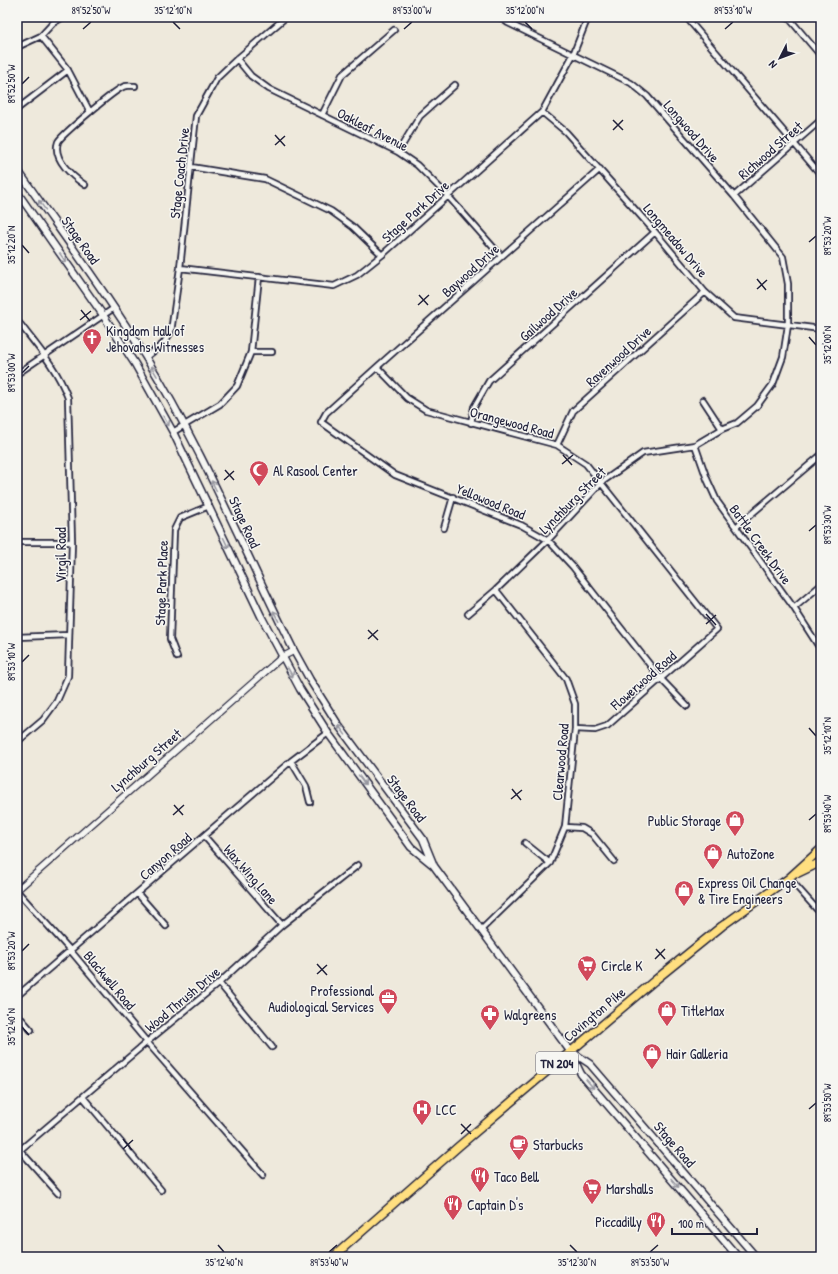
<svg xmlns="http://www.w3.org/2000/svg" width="838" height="1274" font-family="'Patrick Hand',sans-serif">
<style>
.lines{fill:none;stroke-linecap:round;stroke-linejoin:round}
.minor-casing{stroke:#22223b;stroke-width:8}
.tertiary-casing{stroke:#22223b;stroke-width:8}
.secondary-casing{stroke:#22223b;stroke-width:9}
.primary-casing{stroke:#22223b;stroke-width:10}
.minor{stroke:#f6f6f2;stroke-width:4.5}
.tertiary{stroke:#f6f6f2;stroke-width:5.5}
.secondary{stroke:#f6f6f2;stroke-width:6}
.primary{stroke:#ffdf80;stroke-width:7}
.oneway{stroke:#9797a0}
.ticks{fill:none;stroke:#22223b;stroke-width:1.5}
.labels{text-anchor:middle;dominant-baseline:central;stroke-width:3;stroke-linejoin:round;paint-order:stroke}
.shield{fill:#f6f6f2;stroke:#626272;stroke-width:1}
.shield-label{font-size:13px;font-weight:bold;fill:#22223b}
.street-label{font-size:14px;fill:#22223b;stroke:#f6f6f2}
.poi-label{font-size:14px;fill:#22223b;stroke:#f6f6f2;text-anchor:start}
.neatline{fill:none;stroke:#22223b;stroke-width:1.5}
.ticks-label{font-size:10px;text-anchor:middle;fill:#22223b}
</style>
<rect width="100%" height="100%" fill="#eee9dc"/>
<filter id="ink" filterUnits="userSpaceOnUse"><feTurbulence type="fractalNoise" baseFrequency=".025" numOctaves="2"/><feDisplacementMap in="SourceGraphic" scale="8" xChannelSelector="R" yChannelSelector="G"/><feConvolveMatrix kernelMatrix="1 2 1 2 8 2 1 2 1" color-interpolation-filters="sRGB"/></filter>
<g filter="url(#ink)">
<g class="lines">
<defs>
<path id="minor" d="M 686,17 L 821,175
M 788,17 L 821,56
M 41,36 L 68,70 L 90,112
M 17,47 L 41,36 L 53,23 L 63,17
M 237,59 L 251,76 L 269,89 L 398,152 L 417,165 L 448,196 L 501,256
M 17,109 L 68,70
M 542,112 L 566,132 L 655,232 L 705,292 L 734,318 L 821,329
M 322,115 L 342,75 L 394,30
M 398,152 L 420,116 L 455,85
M 191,167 L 265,179 L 331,211 L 353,227 L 382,255
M 600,169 L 377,367 L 326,413 L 321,422 L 395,475 L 521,525 L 548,540 L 573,567 L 661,679 L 687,706
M 85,185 C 73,177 52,159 58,142 C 60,136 115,90 123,87 C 126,85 131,86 135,86
M 734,196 L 821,120
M 180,268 L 334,286 L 357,275 L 382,255 L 542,112 L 573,55 L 588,17
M 17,323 L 20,324 C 38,347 58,370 68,398 L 72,542 L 68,676 L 57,701 L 43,720 L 17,742
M 251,352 L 272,352
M 146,357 L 163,344 L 171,332 L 180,268 L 196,116 L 217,78 L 237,59 L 286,17
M 377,367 L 407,398 L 426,410 L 557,445 L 586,464 L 717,629 L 607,726 L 595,730 L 575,729
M 17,374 L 114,308
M 703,400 L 722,429
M 471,423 L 474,407 L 489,381 L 655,232
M 173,432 L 220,404 L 237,386 L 251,352 L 259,277
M 557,445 L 573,411 L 705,292
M 695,445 L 707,479 L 717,501 L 794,608 L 821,650
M 736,527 L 821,455
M 444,528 L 453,497
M 17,542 L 72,542
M 794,608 L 821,585
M 468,614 L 496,590 L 548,540 L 602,482 L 643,453 L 695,445 L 722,429 L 737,423 L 757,406 L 773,384 L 783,357 L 788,325 L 788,284 L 783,257 L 734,196 L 647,96 L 631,83 L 508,23 L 500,17
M 17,637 L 69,635
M 177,657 L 170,639 L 174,530 L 180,518 L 209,506
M 291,761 L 306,786 L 310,802
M 565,827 L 582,828 L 592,834 L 614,861
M 205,837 L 282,925
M 525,843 L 550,863
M 789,878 L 821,914
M 17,891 L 70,950 L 147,1042 L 263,1175
M 138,894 L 166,926
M 481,930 L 550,863 L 565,827 L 575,729 L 575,704 L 566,679 L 496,590
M 219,983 L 272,1047
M 17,996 L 291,761 L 328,733
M 17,1014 L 31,1030
M 83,1097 L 161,1190
M 17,1147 L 58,1193
M 20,1150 L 147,1042 L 219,983 L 282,925 L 358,865"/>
<path id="tertiary" d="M 17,890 L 282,657 L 294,651"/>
<path id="secondary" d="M 17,169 C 60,231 106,292 145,356 C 203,450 245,553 294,651 L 310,680 L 339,726 L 423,839 L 434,866 L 570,1051 L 581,1074 L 738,1257
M 17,192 L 103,315 L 135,364 L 173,432 L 261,616 L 300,689 L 328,733 L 411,847 L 433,865
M 572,1052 L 590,1064 L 756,1257"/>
<path id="primary" d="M 798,873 L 821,862
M 333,1257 L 459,1146 L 654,981 L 722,926 L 789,878 L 821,849"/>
</defs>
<use href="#minor" class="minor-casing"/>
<use href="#tertiary" class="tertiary-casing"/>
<use href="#secondary" class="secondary-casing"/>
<use href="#primary" class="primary-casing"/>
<use href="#minor" class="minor"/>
<use href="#tertiary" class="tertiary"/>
<use href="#secondary" class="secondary"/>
<use href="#primary" class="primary"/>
</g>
<defs><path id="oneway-shaft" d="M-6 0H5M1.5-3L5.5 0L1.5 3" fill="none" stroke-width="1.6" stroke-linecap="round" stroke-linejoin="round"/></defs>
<g class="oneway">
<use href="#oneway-shaft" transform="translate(42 205) rotate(-125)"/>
<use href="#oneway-shaft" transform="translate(63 258) rotate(55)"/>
<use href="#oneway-shaft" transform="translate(154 371) rotate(-120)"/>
<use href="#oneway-shaft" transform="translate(166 421) rotate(61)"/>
<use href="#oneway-shaft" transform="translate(214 486) rotate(-116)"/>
<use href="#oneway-shaft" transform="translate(226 543) rotate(65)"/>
<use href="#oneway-shaft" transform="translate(276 616) rotate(-117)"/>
<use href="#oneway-shaft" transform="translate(290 672) rotate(61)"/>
<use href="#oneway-shaft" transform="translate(342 730) rotate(-126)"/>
<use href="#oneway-shaft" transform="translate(362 780) rotate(54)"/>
<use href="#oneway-shaft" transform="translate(590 1084) rotate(49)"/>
<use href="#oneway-shaft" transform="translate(675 1183) rotate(49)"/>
</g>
</g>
<path class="ticks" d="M 173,22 L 180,29M 525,22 L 532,29M 83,29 L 91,22M 404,29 L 412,22M 725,29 L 733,22M 22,84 L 29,77M 613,120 L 623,130M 613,130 L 623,120M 275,135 L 285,146M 275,145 L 285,136M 809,242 L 816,236M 22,245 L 29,253M 757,279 L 766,290M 757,289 L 767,280M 419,295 L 428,305M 418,305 L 429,295M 81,310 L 90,321M 80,320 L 91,311M 809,337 L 816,345M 22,373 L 29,366M 563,455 L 572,465M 562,464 L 573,455M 225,470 L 234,480M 224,480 L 234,471M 809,531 L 816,525M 706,614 L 716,625M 706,624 L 716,615M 368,630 L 378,640M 368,639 L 378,630M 22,662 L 29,655M 809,728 L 816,736M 512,789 L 521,800M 511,799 L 522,790M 174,805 L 183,815M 173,815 L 184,805M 809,820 L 816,814M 656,949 L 665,959M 22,951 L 29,944M 655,959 L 665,949M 317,964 L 327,975M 317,974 L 327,965M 22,1027 L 29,1035M 809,1109 L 816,1103M 461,1124 L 471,1134M 461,1134 L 471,1124M 123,1139 L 132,1150M 123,1149 L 133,1140M 218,1245 L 224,1252M 570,1245 L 577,1252M 329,1252 L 337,1245M 650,1252 L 658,1245"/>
<defs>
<symbol id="church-pin" viewBox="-11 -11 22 30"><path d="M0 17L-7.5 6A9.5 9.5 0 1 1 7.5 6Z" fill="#d1495b" stroke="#f6f6f2"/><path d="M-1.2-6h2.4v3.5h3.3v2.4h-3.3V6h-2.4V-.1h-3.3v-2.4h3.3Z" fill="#fff"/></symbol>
<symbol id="mosque-pin" viewBox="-11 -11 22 30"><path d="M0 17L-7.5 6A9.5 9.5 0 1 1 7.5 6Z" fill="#d1495b" stroke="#f6f6f2"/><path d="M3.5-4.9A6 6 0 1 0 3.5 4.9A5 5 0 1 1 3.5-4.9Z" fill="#fff"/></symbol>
<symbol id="shop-pin" viewBox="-11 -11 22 30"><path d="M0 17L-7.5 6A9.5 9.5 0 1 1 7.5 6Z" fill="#d1495b" stroke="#f6f6f2"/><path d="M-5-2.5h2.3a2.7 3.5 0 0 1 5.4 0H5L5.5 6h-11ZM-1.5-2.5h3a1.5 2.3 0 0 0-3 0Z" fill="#fff"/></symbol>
<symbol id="supermarket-pin" viewBox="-11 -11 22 30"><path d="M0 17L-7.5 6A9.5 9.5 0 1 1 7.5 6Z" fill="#d1495b" stroke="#f6f6f2"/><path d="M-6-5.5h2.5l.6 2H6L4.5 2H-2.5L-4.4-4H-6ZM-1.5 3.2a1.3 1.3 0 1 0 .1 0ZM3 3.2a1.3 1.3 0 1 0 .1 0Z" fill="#fff"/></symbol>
<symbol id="office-pin" viewBox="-11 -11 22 30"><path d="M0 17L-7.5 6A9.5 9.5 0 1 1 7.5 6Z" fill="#d1495b" stroke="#f6f6f2"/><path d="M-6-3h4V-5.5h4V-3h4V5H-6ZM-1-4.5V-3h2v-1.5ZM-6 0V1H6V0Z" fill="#fff"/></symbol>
<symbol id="pharmacy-pin" viewBox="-11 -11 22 30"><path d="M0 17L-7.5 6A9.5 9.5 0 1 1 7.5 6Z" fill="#d1495b" stroke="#f6f6f2"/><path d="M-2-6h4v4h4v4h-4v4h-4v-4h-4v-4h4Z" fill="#fff"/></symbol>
<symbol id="hospital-pin" viewBox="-11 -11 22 30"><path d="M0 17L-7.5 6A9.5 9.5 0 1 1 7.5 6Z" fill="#d1495b" stroke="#f6f6f2"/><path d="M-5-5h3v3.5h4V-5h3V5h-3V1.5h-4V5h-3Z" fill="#fff"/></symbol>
<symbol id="cafe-pin" viewBox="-11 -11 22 30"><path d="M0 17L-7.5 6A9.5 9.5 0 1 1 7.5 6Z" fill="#d1495b" stroke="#f6f6f2"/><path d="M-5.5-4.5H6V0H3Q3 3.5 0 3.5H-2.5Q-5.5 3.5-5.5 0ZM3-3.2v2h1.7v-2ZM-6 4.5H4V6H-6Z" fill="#fff"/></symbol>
<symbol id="restaurant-pin" viewBox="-11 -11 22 30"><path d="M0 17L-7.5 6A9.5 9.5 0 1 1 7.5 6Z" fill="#d1495b" stroke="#f6f6f2"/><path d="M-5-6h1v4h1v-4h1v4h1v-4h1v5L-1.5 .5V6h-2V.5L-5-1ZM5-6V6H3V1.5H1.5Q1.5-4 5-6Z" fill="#fff"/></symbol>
</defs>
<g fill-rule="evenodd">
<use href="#church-pin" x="81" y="327" width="22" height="30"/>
<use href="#mosque-pin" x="248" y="459" width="22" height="30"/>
<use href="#shop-pin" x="724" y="809" width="22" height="30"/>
<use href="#shop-pin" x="702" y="842" width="22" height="30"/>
<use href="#shop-pin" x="673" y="879" width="22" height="30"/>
<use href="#supermarket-pin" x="576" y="954" width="22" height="30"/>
<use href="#office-pin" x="377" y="987" width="22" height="30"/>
<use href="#shop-pin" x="656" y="999" width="22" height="30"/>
<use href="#pharmacy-pin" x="479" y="1003" width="22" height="30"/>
<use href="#shop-pin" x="641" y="1042" width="22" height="30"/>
<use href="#hospital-pin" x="411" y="1098" width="22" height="30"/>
<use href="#cafe-pin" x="508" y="1133" width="22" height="30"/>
<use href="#restaurant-pin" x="469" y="1165" width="22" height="30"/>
<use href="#supermarket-pin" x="581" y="1177" width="22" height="30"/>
<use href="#restaurant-pin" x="442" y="1193" width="22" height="30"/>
<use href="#restaurant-pin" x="645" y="1210" width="22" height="30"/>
</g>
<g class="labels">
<rect class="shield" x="536" y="1052" width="42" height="22" rx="3"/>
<g class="shield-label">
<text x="557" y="1063">TN 204</text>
</g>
<g class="street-label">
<text transform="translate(373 129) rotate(27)">Oakleaf Avenue</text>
<text transform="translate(692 131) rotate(49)">Longwood Drive</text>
<text transform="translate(770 150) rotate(-41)">Richwood Street</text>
<text transform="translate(179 173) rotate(-84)">Stage Coach Drive</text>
<text transform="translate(415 211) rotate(-42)">Stage Park Drive</text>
<text transform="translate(81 240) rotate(55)">Stage Road</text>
<text transform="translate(676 240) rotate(50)">Longmeadow Drive</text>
<text transform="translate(470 270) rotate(-42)">Baywood Drive</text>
<text transform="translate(548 314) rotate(-42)">Gailwood Drive</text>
<text transform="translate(618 356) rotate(-42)">Ravenwood Drive</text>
<text transform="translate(512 422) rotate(15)">Orangewood Road</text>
<text transform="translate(572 500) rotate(-45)">Lynchburg Street</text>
<text transform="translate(491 501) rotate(22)">Yellowood Road</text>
<text transform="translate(245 522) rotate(65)">Stage Road</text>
<text transform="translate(761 544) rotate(54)">Battle Creek Drive</text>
<text transform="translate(60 555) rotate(-90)">Virgil Road</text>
<text transform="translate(161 583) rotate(-88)">Stage Park Place</text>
<text transform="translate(643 680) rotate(-41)">Flowerwood Road</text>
<text transform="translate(146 760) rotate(-41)">Lynchburg Street</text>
<text transform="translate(560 762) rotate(-85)">Clearwood Road</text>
<text transform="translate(407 798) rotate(53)">Stage Road</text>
<text transform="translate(165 856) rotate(-41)">Canyon Road</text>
<text transform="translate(251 874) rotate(49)">Wax Wing Lane</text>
<text transform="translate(110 980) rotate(50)">Blackwell Road</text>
<text transform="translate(182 999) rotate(-40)">Wood Thrush Drive</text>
<text transform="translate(594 1014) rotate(-40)">Covington Pike</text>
<text transform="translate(675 1144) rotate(49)">Stage Road</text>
</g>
<g class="poi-label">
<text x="106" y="330">Kingdom Hall of<tspan x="106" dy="16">Jehovahs Witnesses</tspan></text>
<text x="273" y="470">Al Rasool Center</text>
<text x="721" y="820" text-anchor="end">Public Storage</text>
<text x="727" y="853">AutoZone</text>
<text x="698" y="882">Express Oil Change<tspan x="698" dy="16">&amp; Tire Engineers</tspan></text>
<text x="601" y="965">Circle K</text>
<text x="374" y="990" text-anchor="end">Professional<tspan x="374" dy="16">Audiological Services</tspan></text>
<text x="681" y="1010">TitleMax</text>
<text x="504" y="1014">Walgreens</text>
<text x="666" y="1053">Hair Galleria</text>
<text x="436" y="1109">LCC</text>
<text x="533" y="1144">Starbucks</text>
<text x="494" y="1176">Taco Bell</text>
<text x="606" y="1188">Marshalls</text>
<text x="467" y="1204">Captain D's</text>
<text x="642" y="1221" text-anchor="end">Piccadilly</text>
</g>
</g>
<rect width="838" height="1274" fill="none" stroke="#f6f6f2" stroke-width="44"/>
<g transform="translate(780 58) rotate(228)" stroke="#f6f6f2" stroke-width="3" paint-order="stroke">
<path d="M0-3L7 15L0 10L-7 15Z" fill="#22223b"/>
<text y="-6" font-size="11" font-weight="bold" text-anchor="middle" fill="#22223b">N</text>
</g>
<path d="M672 1228v6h85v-6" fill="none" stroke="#22223b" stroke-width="2"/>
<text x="678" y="1228" font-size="12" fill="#22223b" stroke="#f6f6f2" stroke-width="3" paint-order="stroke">100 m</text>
<rect x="22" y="22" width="794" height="1230" class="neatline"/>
<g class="ticks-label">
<text x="91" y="14">89°52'50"W</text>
<text x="173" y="14">35°12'10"N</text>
<text x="412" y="14">89°53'00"W</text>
<text x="525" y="14">35°12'00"N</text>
<text x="733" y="14">89°53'10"W</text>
<text transform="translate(11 84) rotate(-90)" y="4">89°52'50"W</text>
<text transform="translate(827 236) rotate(-90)" y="4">89°53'20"W</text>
<text transform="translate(11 245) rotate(-90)" y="4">35°12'20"N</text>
<text transform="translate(827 345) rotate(-90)" y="4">35°12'00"N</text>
<text transform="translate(11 373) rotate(-90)" y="4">89°53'00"W</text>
<text transform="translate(827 525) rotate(-90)" y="4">89°53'30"W</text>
<text transform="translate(11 662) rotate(-90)" y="4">89°53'10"W</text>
<text transform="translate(827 736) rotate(-90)" y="4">35°12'10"N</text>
<text transform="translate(827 814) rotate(-90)" y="4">89°53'40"W</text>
<text transform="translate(11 951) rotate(-90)" y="4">89°53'20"W</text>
<text transform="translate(11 1027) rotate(-90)" y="4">35°12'40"N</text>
<text transform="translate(827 1103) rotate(-90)" y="4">89°53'50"W</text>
<text x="224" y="1266">35°12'40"N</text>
<text x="329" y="1266">89°53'40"W</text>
<text x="577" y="1266">35°12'30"N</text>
<text x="650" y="1266">89°53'50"W</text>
</g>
</svg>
